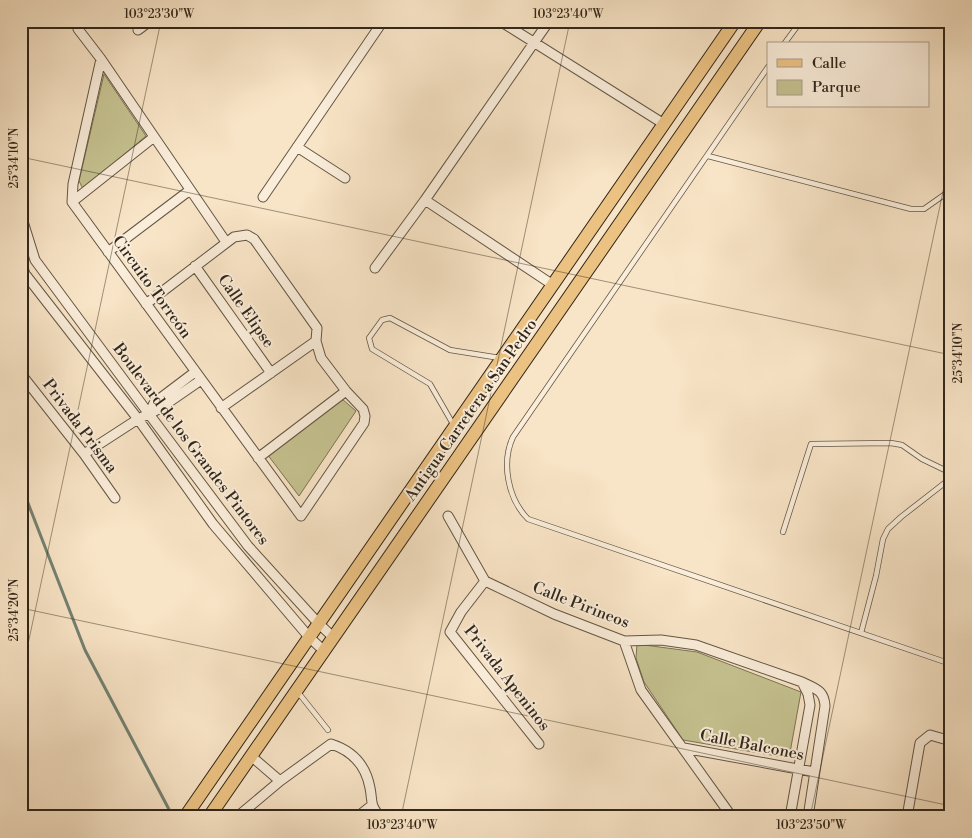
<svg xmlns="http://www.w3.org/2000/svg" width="972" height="838" font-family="'Libre Bodoni',serif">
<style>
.green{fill:#c5c290;stroke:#7b7455}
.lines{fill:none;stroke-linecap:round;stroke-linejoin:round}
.stream{stroke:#738273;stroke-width:3}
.lane-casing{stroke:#635645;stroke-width:6}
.street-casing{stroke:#635645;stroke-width:11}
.primary-casing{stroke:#31271a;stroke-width:14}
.lane{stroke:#faedda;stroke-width:4.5}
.street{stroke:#faedda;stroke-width:9}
.primary{stroke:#ecc283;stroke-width:12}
.ticks{fill:none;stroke:#31271a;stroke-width:1;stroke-opacity:0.45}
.labels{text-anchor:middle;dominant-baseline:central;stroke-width:4;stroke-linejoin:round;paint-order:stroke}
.street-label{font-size:16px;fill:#31271a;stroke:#faedda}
.neatline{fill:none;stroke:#31271a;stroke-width:2}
.ticks-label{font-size:12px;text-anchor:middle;fill:#31271a}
</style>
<rect width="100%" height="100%" fill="#f8e4c6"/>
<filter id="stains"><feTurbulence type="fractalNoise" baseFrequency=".004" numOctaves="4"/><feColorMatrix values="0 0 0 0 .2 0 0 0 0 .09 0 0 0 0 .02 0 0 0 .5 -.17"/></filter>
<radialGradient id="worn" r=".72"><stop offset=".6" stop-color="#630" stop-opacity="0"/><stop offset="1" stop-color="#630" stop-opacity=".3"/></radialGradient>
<path class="green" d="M 104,74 L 146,136 L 83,189 L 79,181 Z
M 342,399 L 356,411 L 299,496 L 267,454 Z
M 637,644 L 697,652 L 801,692 L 789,758 L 683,740 L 644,682 L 636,658 Z"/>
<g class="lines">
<path class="stream" d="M 21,485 L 85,650 L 173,817"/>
<defs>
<path id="lane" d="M 784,44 L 801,21
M 768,67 L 513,437 C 501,463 508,499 528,519 L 951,664
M 708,156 L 911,209 L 924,209 L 951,190
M 453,424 L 430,384 L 372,349 L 369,338 L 382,320 L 390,318 L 450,350 L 500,358
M 783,532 L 811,444 L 891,443 L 902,445 L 922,459 L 951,473
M 861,633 L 876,576 L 883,539 L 888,529 L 901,517 L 951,478
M 297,691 L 328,730"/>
<path id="street" d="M 500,21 L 664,124
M 78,29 L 101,59 L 226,242
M 138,30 L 150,21
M 101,59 L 73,184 L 72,202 L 301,516 L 364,423 L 365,416 L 363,409 L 346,391 L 321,358 L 316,341 L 317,328 L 254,239 L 247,235 L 234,237 L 146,304
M 297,147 L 345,178
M 263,197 L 383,21
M 425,200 L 553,285
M 72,202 L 154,137
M 21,215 L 35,260 L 149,414 L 248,546 L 318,623 L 333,637
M 108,252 L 190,190
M 21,261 L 25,274 L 138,419 L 213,524 L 309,637 L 323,650
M 195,266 L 271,373
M 375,268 L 425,200 L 549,21
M 21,374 L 84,454 L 115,498
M 221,408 L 316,341
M 149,414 L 154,403 L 195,372
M 84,454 L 138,419 L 159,409 L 201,380
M 258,458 L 346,391
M 448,516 L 485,581 L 554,614 L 624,641 L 661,640 L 696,645 L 802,682 C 816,689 824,690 825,706 L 808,817
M 485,581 L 461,612 L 450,632 L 539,744
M 624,641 L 641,690 L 732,817
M 684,748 L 814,772
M 251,756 L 280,781
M 237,817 L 280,781 L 331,744 C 353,751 366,766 370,788 C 373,803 369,803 380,817
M 357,817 L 371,806
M 598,817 L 604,815 L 607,817
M 790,817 L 810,705 L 808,694 L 802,682
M 907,817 L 920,743 L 930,735 L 951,741"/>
<path id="primary" d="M 185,817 L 735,21
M 209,817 L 760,21"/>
</defs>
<use href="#lane" class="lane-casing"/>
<use href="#street" class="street-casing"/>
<use href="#primary" class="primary-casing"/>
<use href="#lane" class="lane"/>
<use href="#street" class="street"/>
<use href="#primary" class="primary"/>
</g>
<path class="ticks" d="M 21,157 L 951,355M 21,608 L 951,806M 21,677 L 161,21M 401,817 L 570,21M 810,817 L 951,154"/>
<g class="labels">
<g class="street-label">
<text transform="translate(152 287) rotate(54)">Circuito Torreón</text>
<text transform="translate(246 311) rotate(55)">Calle Elipse</text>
<text transform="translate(471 410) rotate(-55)">Antigua Carretera a San Pedro</text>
<text transform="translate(80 426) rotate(53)">Privada Prisma</text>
<text transform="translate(191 444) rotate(53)">Boulevard de los Grandes Pintores</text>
<text transform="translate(581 605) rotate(21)">Calle Pirineos</text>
<text transform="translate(507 678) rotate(52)">Privada Apeninos</text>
<text transform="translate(752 745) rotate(11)">Calle Balcones</text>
</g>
</g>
<rect width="972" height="838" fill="none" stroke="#f8e4c6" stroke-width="55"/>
<rect x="767" y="42" width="162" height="65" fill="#faedda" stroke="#aa9e8d"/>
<rect x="777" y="59" width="25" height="8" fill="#ecc283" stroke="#aa9e8d"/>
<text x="812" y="68" font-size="15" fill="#31271a">Calle</text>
<rect x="777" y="80" width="25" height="15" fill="#c5c290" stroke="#aa9e8d"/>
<text x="812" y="92" font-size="15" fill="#31271a">Parque</text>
<rect x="28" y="28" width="916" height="782" class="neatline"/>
<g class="ticks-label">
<text x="159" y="18">103°23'30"W</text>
<text x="568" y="18">103°23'40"W</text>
<text transform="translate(14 158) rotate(-90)" y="4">25°34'10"N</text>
<text transform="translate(958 353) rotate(-90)" y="4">25°34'10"N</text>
<text transform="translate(14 610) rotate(-90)" y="4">25°34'20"N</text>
<text x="402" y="829">103°23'40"W</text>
<text x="811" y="829">103°23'50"W</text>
</g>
<rect width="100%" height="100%" filter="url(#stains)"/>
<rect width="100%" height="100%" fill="url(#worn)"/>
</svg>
